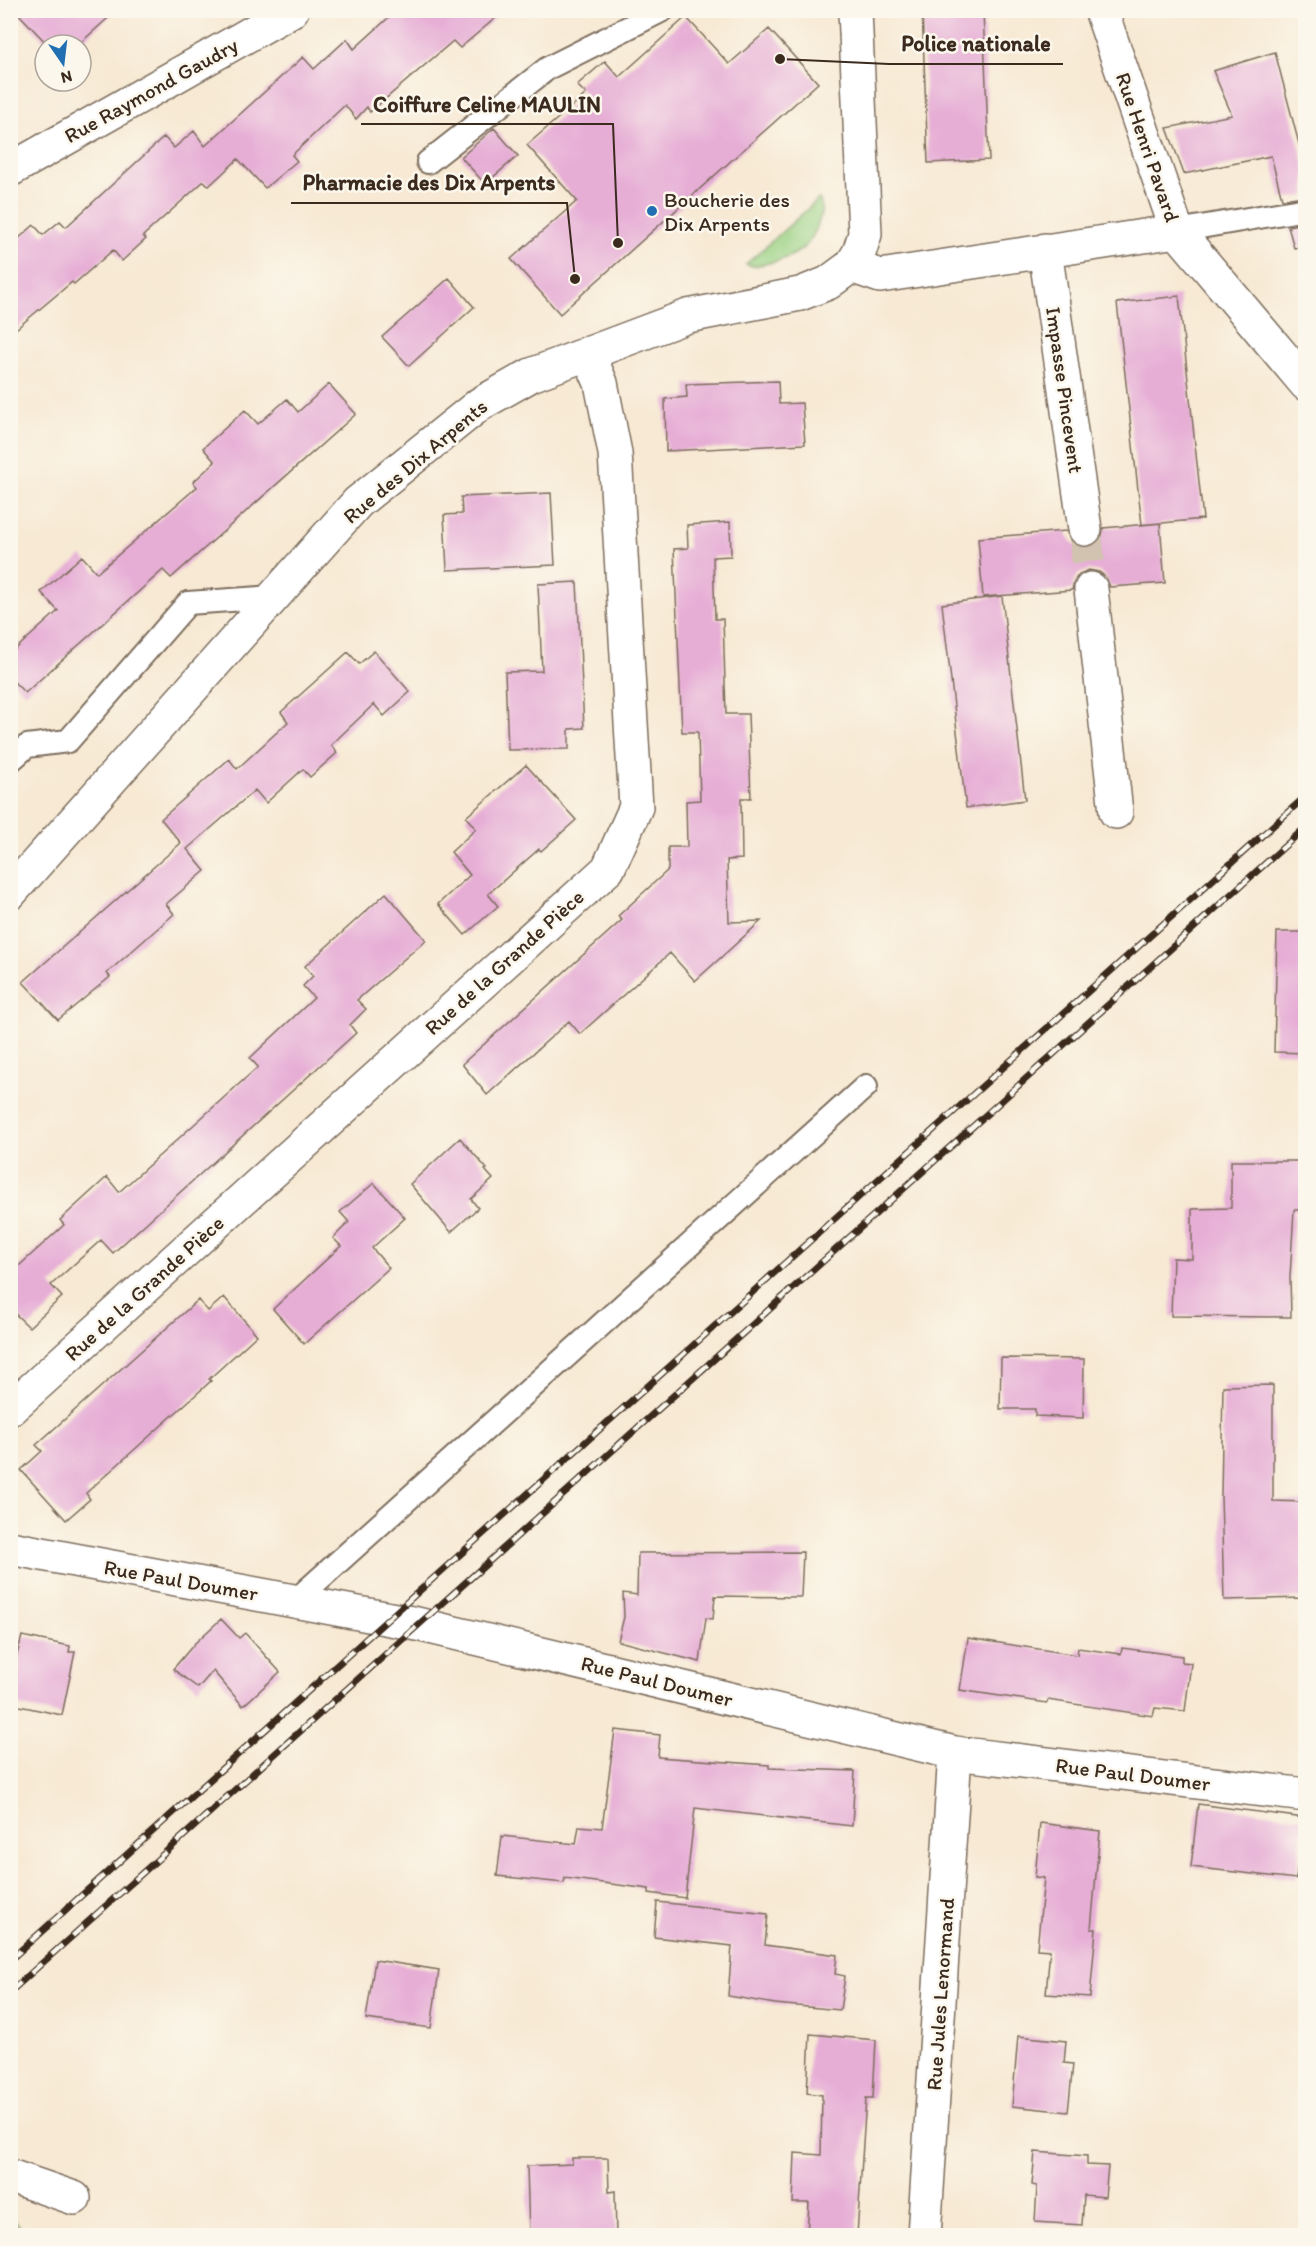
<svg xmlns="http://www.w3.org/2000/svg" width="1316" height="2246" font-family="Itim,sans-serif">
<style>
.green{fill:#99d082;stroke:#6a7d50;stroke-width:1.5}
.building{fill:#e6add5}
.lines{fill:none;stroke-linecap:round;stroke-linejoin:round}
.street-tunnel{stroke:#d1c3af;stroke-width:33;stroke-dasharray:33 16;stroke-linecap:butt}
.lane-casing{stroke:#7d6d5d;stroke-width:26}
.street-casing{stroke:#7d6d5d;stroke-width:36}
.lane{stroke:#fff;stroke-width:22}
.street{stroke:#fff;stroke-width:33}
.rail-casing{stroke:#3b2a1e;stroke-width:7}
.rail{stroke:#fbf7ec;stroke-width:4.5;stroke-dasharray:14;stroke-linecap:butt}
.poi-dot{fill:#1f6fb2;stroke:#fbf7ec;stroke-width:2}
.labels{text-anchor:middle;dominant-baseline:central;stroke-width:5;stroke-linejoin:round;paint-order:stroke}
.street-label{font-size:21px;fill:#3b2a1e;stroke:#fbf7ec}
.poi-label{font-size:21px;fill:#3b2a1e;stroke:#fbf7ec;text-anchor:start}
.leader{fill:none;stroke:#3b2a1e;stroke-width:2}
.callout-dot{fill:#3b2a1e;stroke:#fbf7ec;stroke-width:2}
.callout-label{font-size:22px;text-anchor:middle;font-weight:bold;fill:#3b2a1e;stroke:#fbf7ec;stroke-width:5;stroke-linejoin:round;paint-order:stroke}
</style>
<rect width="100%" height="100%" fill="#fbf7ec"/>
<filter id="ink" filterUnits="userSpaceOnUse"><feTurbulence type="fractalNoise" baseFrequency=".0167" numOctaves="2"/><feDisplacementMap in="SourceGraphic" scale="12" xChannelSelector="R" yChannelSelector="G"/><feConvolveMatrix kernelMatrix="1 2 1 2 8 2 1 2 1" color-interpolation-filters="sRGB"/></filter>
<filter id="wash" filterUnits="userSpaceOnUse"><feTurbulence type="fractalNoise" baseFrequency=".008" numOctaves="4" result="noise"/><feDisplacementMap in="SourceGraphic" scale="24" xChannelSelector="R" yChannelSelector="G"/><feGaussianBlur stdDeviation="1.35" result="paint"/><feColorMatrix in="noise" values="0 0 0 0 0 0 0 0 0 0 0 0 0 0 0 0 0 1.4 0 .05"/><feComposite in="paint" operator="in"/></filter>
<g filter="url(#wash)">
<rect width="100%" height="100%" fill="#f7e9d3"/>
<path class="green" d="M 819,199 C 823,205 822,214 819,221 C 812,247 794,258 769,263 C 760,265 753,268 746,264 Z
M 10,2217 L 11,2217 L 28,2235 L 11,2235 Z"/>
<g id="blocks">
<path class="building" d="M 15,10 L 117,10 L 78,45 L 48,45 Z
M 397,10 L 505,10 L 460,48 L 453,41 L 370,112 L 367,107 L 356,119 L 345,105 L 292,155 L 297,161 L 265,188 L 238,159 L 209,186 L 204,181 L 143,236 L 146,239 L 122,261 L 113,250 L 74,284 L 72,282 L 10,334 L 10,246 L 34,225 L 43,235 L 60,221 L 66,227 L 164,137 L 174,148 L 194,131 L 205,146 L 303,57 L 314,69 L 347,39 L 354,49 Z
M 922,10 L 983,10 L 989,160 L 928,163 Z
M 686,17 L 729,64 L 769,29 L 818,83 L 560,314 L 511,259 L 577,201 L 527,145 L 586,94 L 577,85 L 605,61 L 619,77 Z
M 1275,52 L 1305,167 L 1305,196 L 1282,199 L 1271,156 L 1184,174 L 1167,128 L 1232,115 L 1213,71 Z
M 494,128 L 518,156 L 485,184 L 461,157 Z
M 1305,223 L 1305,247 L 1294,248 L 1288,226 Z
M 449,278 L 474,307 L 409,366 L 382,337 Z
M 1179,296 L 1203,519 L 1142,525 L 1117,303 Z
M 778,381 L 779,404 L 802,403 L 805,444 L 666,451 L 665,399 L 687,397 L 686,384 Z
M 329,384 L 356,414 L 171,578 L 163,570 L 25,693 L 10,678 L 10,654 L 58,611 L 41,592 L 82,556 L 97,573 L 197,487 L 193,482 L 215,462 L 203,448 L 245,410 L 258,424 L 287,399 L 298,412 Z
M 551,493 L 555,565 L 447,570 L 444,515 L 462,514 L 461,497 Z
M 730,522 L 731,556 L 713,557 L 715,619 L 723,619 L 726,714 L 748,714 L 751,798 L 741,798 L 742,859 L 727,860 L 729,922 L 761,921 L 695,981 L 670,953 L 580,1034 L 569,1021 L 487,1095 L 462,1064 L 622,920 L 618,916 L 668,870 L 668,847 L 687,847 L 686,801 L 700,800 L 698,732 L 682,732 L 674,549 L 688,548 L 687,525 Z
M 1160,523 L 1165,583 L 1110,587 L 1106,577 L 1099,572 L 1089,570 L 1079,574 L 1074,581 L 1072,590 L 983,597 L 978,538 L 1066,531 L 1071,541 L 1079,547 L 1087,548 L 1097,543 L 1102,536 L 1103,528 Z
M 577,582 L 584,728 L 569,729 L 569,749 L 508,750 L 505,672 L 542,671 L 538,584 Z
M 1002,596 L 1025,800 L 966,808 L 942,604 Z
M 374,651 L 410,692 L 384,716 L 374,704 L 331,745 L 337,753 L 310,777 L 303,769 L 266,803 L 255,790 L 187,849 L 205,871 L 166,904 L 174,914 L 107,973 L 110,977 L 58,1020 L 23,982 L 181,843 L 161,819 L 229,759 L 237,769 L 288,722 L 281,712 L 348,652 L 359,664 Z
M 526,765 L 576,820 L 541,851 L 539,849 L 488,894 L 498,906 L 465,935 L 438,904 L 470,875 L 451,852 L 476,829 L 466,817 Z
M 386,893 L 426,940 L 357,1000 L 366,1009 L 350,1025 L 356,1033 L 113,1253 L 101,1240 L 51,1285 L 62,1297 L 29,1327 L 10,1309 L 10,1274 L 64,1225 L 60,1220 L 107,1177 L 119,1192 L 258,1067 L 250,1058 L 314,998 L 303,986 L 313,976 L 305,966 Z
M 1277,932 L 1305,932 L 1305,1053 L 1274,1052 Z
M 460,1138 L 487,1169 L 485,1170 L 493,1179 L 471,1199 L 478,1208 L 451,1232 L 410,1184 Z
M 1231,1161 L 1305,1161 L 1305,1210 L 1294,1210 L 1290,1277 L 1291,1317 L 1171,1316 L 1173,1258 L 1192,1259 L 1192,1209 L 1231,1208 Z
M 374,1183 L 405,1218 L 372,1248 L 389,1268 L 304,1344 L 273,1309 L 341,1246 L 333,1238 L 349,1222 L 340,1212 Z
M 224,1297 L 257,1335 L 209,1379 L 211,1381 L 86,1493 L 90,1499 L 66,1520 L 21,1470 L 42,1451 L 36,1445 L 198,1300 L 208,1311 Z
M 1001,1358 L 1084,1359 L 1083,1418 L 1035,1416 L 1035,1409 L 1000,1409 Z
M 1273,1385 L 1273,1501 L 1305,1502 L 1305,1598 L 1224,1600 L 1221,1496 L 1223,1386 Z
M 803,1552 L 801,1597 L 715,1596 L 713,1619 L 706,1618 L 700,1662 L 618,1641 L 624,1617 L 623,1593 L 637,1595 L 638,1553 Z
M 221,1619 L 239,1638 L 245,1633 L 280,1672 L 243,1706 L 213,1671 L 198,1688 L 173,1669 L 195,1643 Z
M 22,1636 L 70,1646 L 69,1652 L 75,1652 L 62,1715 L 10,1704 L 10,1653 L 17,1655 Z
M 968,1638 L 1077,1655 L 1078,1648 L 1121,1654 L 1122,1648 L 1182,1656 L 1182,1662 L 1191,1663 L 1185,1711 L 1155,1708 L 1153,1716 L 1048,1700 L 1047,1703 L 960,1690 Z
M 615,1730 L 660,1735 L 658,1757 L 769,1765 L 769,1768 L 855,1771 L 852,1826 L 695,1808 L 685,1898 L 649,1893 L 649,1889 L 565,1878 L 564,1883 L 497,1876 L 502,1836 L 576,1844 L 579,1826 L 602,1828 Z
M 1198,1804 L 1304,1818 L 1296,1879 L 1191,1867 Z
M 1040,1823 L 1100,1831 L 1091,1929 L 1096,1929 L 1090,1997 L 1046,1994 L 1050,1950 L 1037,1949 L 1044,1878 L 1035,1877 Z
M 657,1902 L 768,1914 L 765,1945 L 837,1955 L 835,1974 L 845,1976 L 840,2010 L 775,2004 L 728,1996 L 732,1946 L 654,1937 Z
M 375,1960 L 439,1970 L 431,2028 L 366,2019 Z
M 810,2034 L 876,2040 L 873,2098 L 866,2098 L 857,2235 L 807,2235 L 809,2203 L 793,2203 L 795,2153 L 821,2155 L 822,2095 L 807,2093 Z
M 1018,2036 L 1066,2041 L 1064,2063 L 1073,2064 L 1068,2112 L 1012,2106 Z
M 1035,2152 L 1087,2156 L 1087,2165 L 1108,2166 L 1105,2197 L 1084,2195 L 1082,2225 L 1035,2222 L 1037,2186 L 1032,2185 Z
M 572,2158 L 608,2158 L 609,2192 L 615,2191 L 616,2235 L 529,2235 L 527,2166 L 572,2164 Z"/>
</g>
</g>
<g filter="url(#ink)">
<use href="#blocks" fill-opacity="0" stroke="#7d6d5d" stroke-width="1.5"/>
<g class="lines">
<path class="street-tunnel" d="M 1085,529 L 1091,589"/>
<defs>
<path id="lane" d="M 428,162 L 548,68 L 663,10
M 1177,231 L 1306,209
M 10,761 L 27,746 L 68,741 L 188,603 L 274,597
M 295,1601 L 866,1086"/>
<path id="street" d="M 1101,10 L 1177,231 L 1306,384
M 10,170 L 292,10
M 1045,250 L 1085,529
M 851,266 L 880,276 L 1177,231
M 1091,589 L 1116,812
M 10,893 L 358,502 L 480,404 L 531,375 L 688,316 L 800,294 L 828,283 L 851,266 L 859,253 L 865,234 L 855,10
M 10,1409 L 608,869 L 636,807 L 615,453 L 601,383 L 588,353
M 10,1548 L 417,1624 L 955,1753 L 1306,1795
M 10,2176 L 74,2198
M 924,2236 L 955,1753"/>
</defs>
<use href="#lane" class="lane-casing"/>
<use href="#street" class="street-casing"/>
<use href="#lane" class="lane"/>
<use href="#street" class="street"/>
<defs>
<path id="rail" d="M 10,1960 L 388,1619 L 1306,796
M 10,1992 L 1306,827"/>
</defs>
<use href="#rail" class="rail-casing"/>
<use href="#rail" class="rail"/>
</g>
</g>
<circle class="poi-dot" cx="652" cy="211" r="6"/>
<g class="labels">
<g class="street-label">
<text transform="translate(151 90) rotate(-29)">Rue Raymond Gaudry</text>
<text transform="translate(1148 147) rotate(71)">Rue Henri Pavard</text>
<text transform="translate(1065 390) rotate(82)">Impasse Pincevent</text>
<text transform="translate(415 461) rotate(-40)">Rue des Dix Arpents</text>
<text transform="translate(504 962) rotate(-42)">Rue de la Grande Pièce</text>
<text transform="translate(144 1288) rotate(-42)">Rue de la Grande Pièce</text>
<text transform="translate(181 1580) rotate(10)">Rue Paul Doumer</text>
<text transform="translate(657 1681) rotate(14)">Rue Paul Doumer</text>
<text transform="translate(1133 1774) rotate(7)">Rue Paul Doumer</text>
<text transform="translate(940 1994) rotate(-86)">Rue Jules Lenormand</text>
</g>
<g class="poi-label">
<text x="664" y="199">Boucherie des<tspan x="664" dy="24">Dix Arpents</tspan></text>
</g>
</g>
<path class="leader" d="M780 59L889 64H1063M618 243L613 124H361M575 279L567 203H291"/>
<g class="callout-dot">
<circle cx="780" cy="59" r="6"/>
<circle cx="618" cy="243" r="6"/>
<circle cx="575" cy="279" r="6"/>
</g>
<g class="callout-label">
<text x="976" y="51">Police nationale</text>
<text x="487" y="112">Coiffure Celine MAULIN</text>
<text x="429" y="190">Pharmacie des Dix Arpents</text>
</g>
<rect width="1316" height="2246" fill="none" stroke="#fbf7ec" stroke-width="36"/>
<g transform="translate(63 63) rotate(166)"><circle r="28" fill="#fbf7ec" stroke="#aea59a" stroke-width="1.5"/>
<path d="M0-4.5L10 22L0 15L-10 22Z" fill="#1f6fb2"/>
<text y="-9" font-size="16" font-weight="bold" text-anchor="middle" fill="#3b2a1e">N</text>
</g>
</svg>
